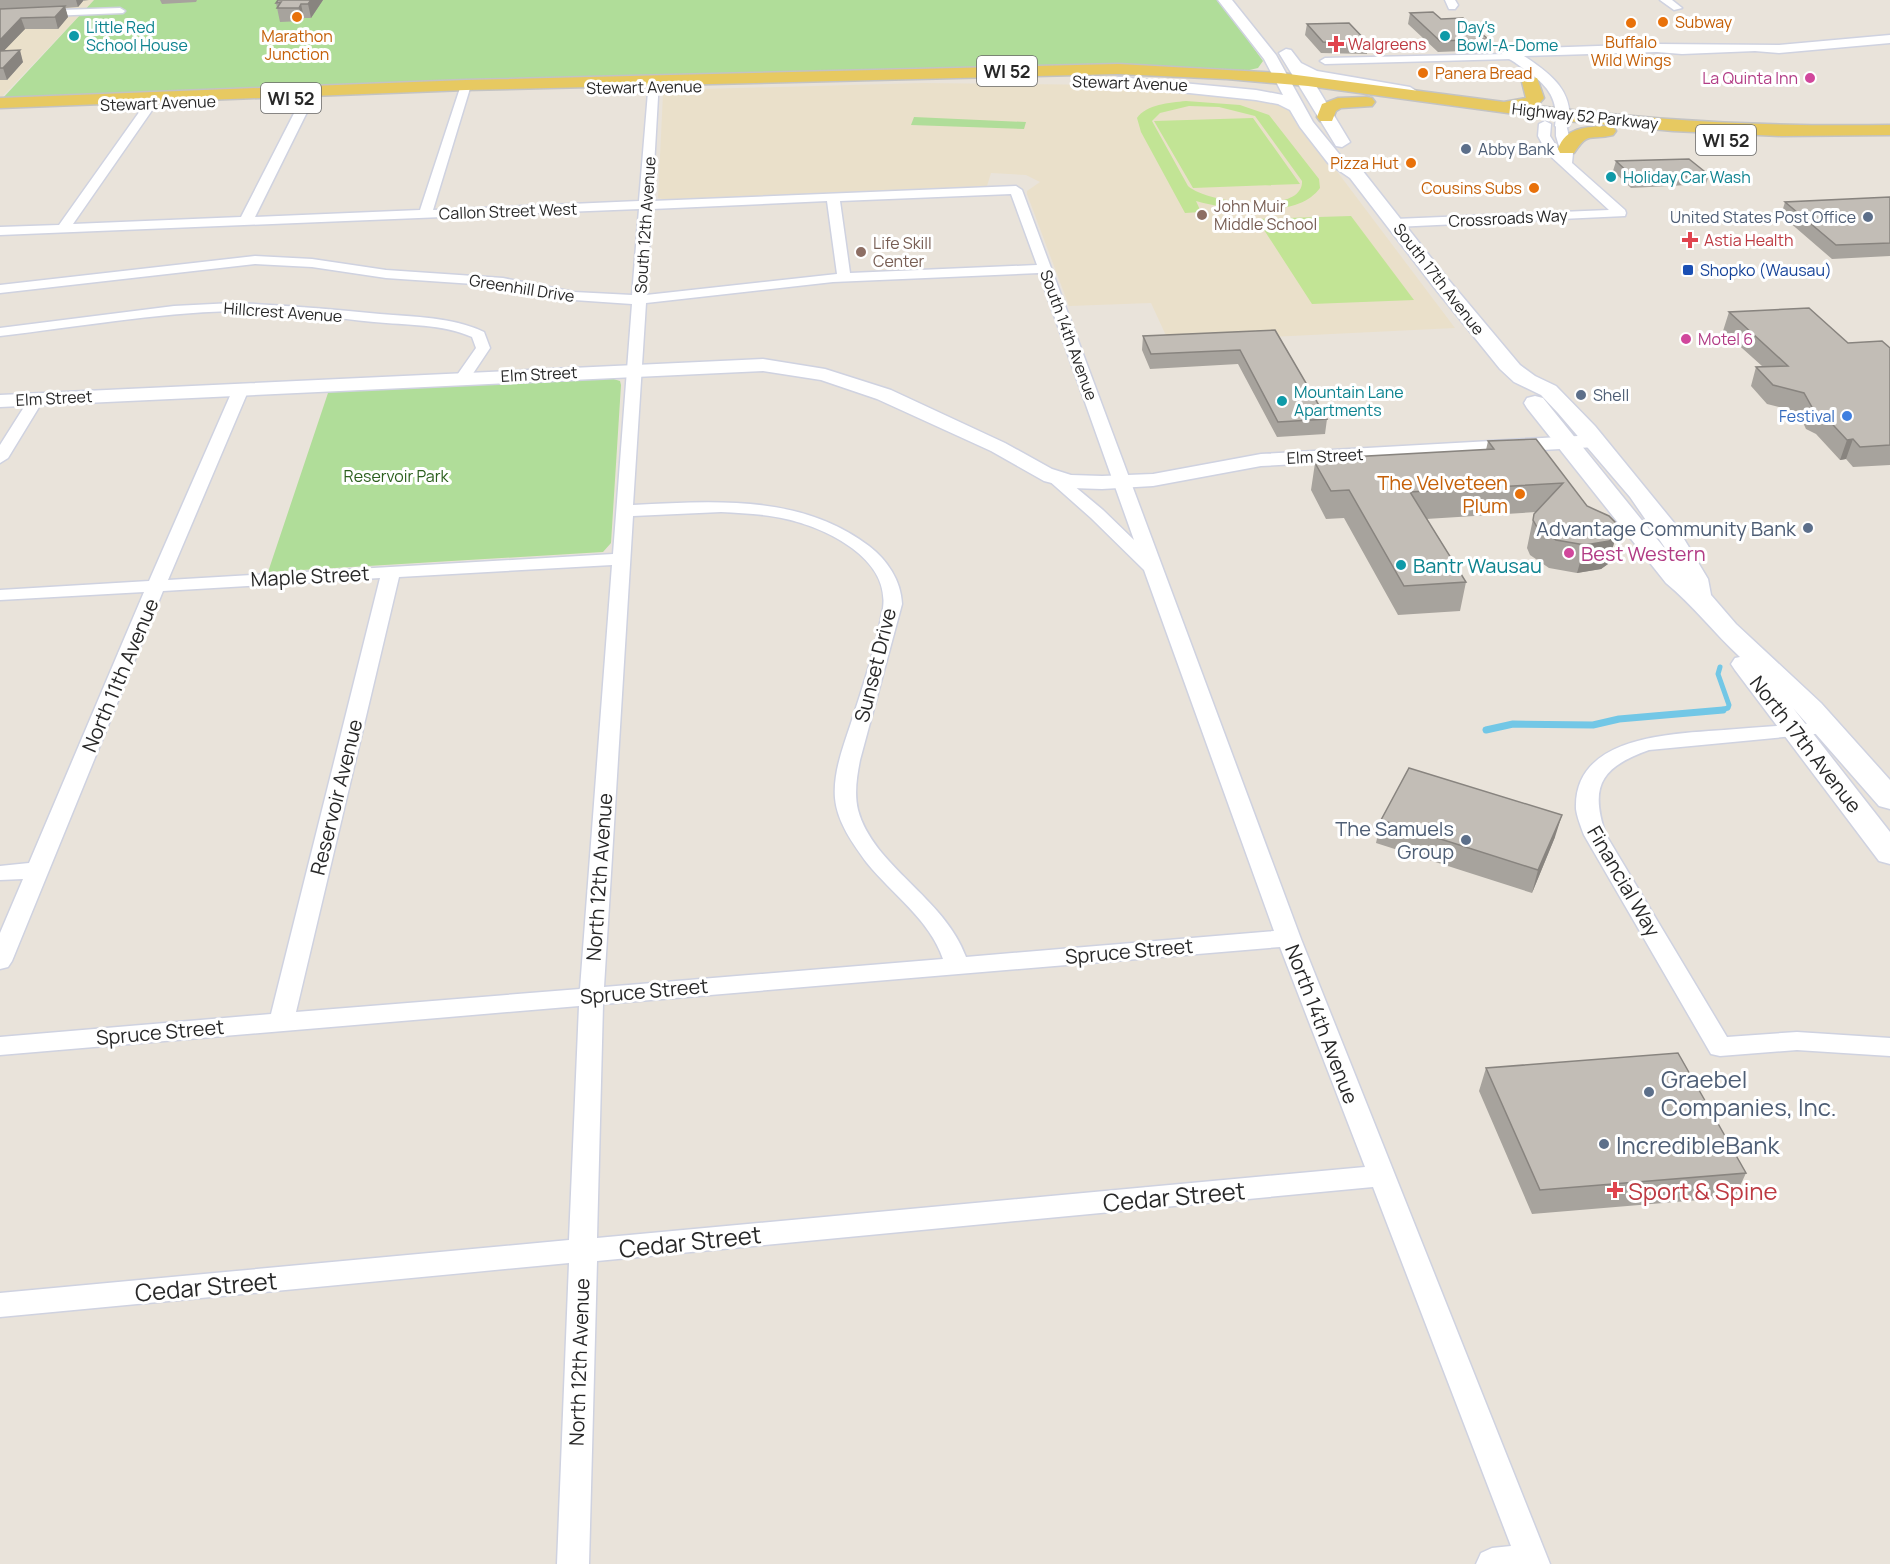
<svg xmlns="http://www.w3.org/2000/svg" width="1890" height="1564" font-family="Manrope,sans-serif">
<style>
.education{fill:#eae0ca}
.green{fill:#b0dd99}
.pitch{fill:#c2e495;fill-rule:evenodd}
.lines{fill:none;stroke-linecap:round;stroke-linejoin:round}
.stream-far1{stroke:#72c7e6;stroke-width:5}
.stream{stroke:#72c7e6;stroke-width:7}
.minor-casing{stroke:#cfd2e0;stroke-width:3}
.tertiary-casing{stroke:#cfd2e0;stroke-width:3}
.secondary-casing{stroke:#cfd2e0;stroke-width:3}
.primary-casing{stroke:#c3c3c3;stroke-width:3}
.minor{fill:#fff;fill-rule:evenodd}
.tertiary{fill:#fff;fill-rule:evenodd}
.secondary{fill:#fff;fill-rule:evenodd}
.primary{fill:#e7c961;fill-rule:evenodd}
.wall{fill:#a7a39d}
.shaded-wall{fill:#88847f}
.building{fill:#c2bdb6;stroke:#88847f;stroke-width:1.5}
.food-dot{fill:#e8710a;stroke:#fff;stroke-width:2}
.culture-dot{fill:#0f9aa8;stroke:#fff;stroke-width:2}
.health-dot{fill:#e0444e;stroke:#fff;stroke-width:2}
.hotel-dot{fill:#d1479c;stroke:#fff;stroke-width:2}
.service-dot{fill:#5c6f8a;stroke:#fff;stroke-width:2}
.education-dot{fill:#8d6e63;stroke:#fff;stroke-width:2}
.transit-dot{fill:#1a4fb4;stroke:#fff;stroke-width:2}
.shop-dot{fill:#3f7fe0;stroke:#fff;stroke-width:2}
.labels{text-anchor:middle;dominant-baseline:central;stroke-width:6;stroke-linejoin:round;paint-order:stroke}
.far-food-label{font-size:16px;fill:#c56008;stroke:#fff;text-anchor:start}
.far-culture-label{font-size:16px;fill:#0d838f;stroke:#fff;text-anchor:start}
.far-health-label{font-size:16px;fill:#be3a42;stroke:#fff;text-anchor:start}
.far-hotel-label{font-size:16px;fill:#b23c85;stroke:#fff;text-anchor:end}
.far-street-label{font-size:16px;fill:#282828;stroke:#fff}
.far-service-label{font-size:16px;fill:#4e5e75;stroke:#fff;text-anchor:start}
.far-education-label{font-size:16px;fill:#785e54;stroke:#fff;text-anchor:start}
.far-transit-label{font-size:16px;fill:#164399;stroke:#fff;text-anchor:start}
.far-shop-label{font-size:16px;fill:#366cbe;stroke:#fff;text-anchor:end}
.far-park-label{font-size:16px;fill:#2b5f1d;stroke:#fff}
.shield{fill:#fff;stroke:#686868;stroke-width:1.5}
.shield-label{font-size:18px;font-weight:bold;fill:#282828}
.food-label{font-size:20px;fill:#c56008;stroke:#fff;text-anchor:end}
.service-label{font-size:20px;fill:#4e5e75;stroke:#fff;text-anchor:end}
.hotel-label{font-size:20px;fill:#b23c85;stroke:#fff;text-anchor:start}
.culture-label{font-size:20px;fill:#0d838f;stroke:#fff;text-anchor:start}
.street-label{font-size:20px;fill:#282828;stroke:#fff}
.near-service-label{font-size:24px;fill:#4e5e75;stroke:#fff;text-anchor:start}
.near-health-label{font-size:24px;fill:#be3a42;stroke:#fff;text-anchor:start}
.near-street-label{font-size:24px;fill:#282828;stroke:#fff}
</style>
<rect width="100%" height="100%" fill="#e9e3da"/>
<path class="education" d="M 0,0 L 94,0 L 0,99 Z
M 922,83 L 1117,85 L 1272,100 L 1290,109 L 1455,328 L 1169,342 L 1151,303 L 1069,306 L 1027,194 L 1027,191 L 1040,182 L 1026,175 L 991,173 L 987,186 L 982,187 L 666,200 L 658,198 L 663,94 L 666,90 Z"/>
<path class="green" d="M 94,0 L 1219,0 L 1263,61 L 1258,68 L 1241,72 L 1162,68 L 2,99 Z
M 914,117 L 1026,122 L 1024,129 L 911,125 Z
M 610,378 L 620,381 L 621,385 L 611,543 L 603,552 L 268,572 L 329,390 Z"/>
<path class="pitch" d="M 1186,101 L 1240,105 L 1269,115 L 1319,179 L 1320,188 C 1297,220 1229,210 1196,201 L 1201,212 L 1185,213 L 1141,132 L 1137,118 C 1147,104 1169,103 1186,101 ZM 1189,106 L 1219,107 L 1255,116 L 1302,181 C 1304,216 1206,203 1188,186 L 1152,121 L 1160,113 Z
M 1253,118 L 1300,184 L 1193,188 L 1154,121 Z
M 1351,216 L 1414,300 L 1312,304 L 1257,219 Z"/>
<g class="lines">
<path class="stream-far1" d="M 1717,711 L 1728,708 L 1729,705 L 1718,674 L 1720,667"/>
<path class="stream" d="M 1486,730 L 1513,724 L 1593,725 L 1619,719 L 1723,710"/>
<defs>
<path id="minor" d="M 1445,0 L 1455,0 L 1458,5 L 1455,9 L 1449,9 Z
M 1660,0 L 1672,0 L 1682,8 L 1674,10 Z
M 120,8 L 125,11 L 123,13 L 0,18 L 0,12 Z
M 1507,54 L 1512,57 L 1511,59 L 1325,64 L 1320,61 L 1325,58 Z
M 654,77 L 659,80 L 652,201 L 1016,186 L 1022,190 L 1301,939 L 1550,1564 L 1476,1564 L 1481,1553 L 1492,1548 L 1511,1546 L 1373,1187 L 597,1261 L 589,1564 L 557,1564 L 569,1263 L 0,1317 L 0,1293 L 569,1240 L 579,1006 L 0,1055 L 0,1037 L 271,1014 L 380,578 L 163,591 L 12,961 L 8,967 L 0,969 L 0,933 L 23,879 L 0,880 L 0,866 L 29,863 L 144,592 L 0,600 L 0,590 L 149,581 L 233,389 L 241,384 L 249,389 L 168,580 L 613,554 L 632,304 L 574,300 L 503,286 L 386,278 L 312,267 L 255,264 L 0,293 L 0,285 L 255,256 L 312,259 L 386,270 L 503,278 L 574,292 L 632,295 L 639,209 L 0,235 L 0,227 L 59,225 L 152,94 L 156,93 L 162,96 L 73,224 L 241,217 L 306,90 L 312,87 L 318,90 L 255,217 L 420,210 L 461,85 L 466,82 L 471,85 L 433,210 L 639,201 L 649,80 ZM 1011,194 L 1037,265 L 850,273 L 840,201 ZM 827,201 L 837,274 L 646,295 L 652,209 ZM 1039,273 L 1134,540 L 1103,510 L 1061,475 L 1049,475 L 1047,479 L 1091,518 L 1144,570 L 1274,931 L 966,957 C 944,897 873,866 858,810 C 854,793 857,776 860,760 L 902,604 C 901,580 887,560 869,546 C 801,494 714,501 633,505 L 646,303 L 833,282 ZM 721,512 C 742,513 765,514 786,519 C 826,528 890,558 883,608 C 876,647 863,686 851,723 C 843,747 833,773 835,798 C 837,822 853,844 867,863 C 893,895 929,919 943,959 L 604,987 L 633,516 ZM 612,565 L 580,989 L 296,1012 L 399,577 ZM 1280,947 L 1365,1167 L 597,1238 L 603,1004 Z
M 1545,121 L 1551,124 L 1550,136 L 1561,153 L 1556,136 L 1556,126 L 1562,123 L 1566,124 L 1573,153 L 1572,163 L 1625,210 L 1626,213 L 1625,216 L 1395,227 L 1389,223 L 1395,219 L 1609,210 L 1547,153 L 1538,136 L 1539,124 Z
M 233,303 C 282,305 331,309 380,314 C 415,317 452,317 484,332 L 490,348 L 468,381 L 463,383 L 455,378 L 476,348 L 472,337 C 443,324 406,325 374,322 C 327,317 279,311 232,311 C 154,313 77,327 0,336 L 0,328 L 174,306 Z
M 36,394 L 44,399 L 8,458 L 0,463 L 0,445 L 31,396 Z
M 1829,722 L 1836,724 L 1839,728 L 1836,732 L 1649,750 C 1601,767 1589,786 1606,835 L 1727,1037 L 1797,1032 L 1890,1038 L 1890,1056 L 1797,1050 L 1720,1056 L 1711,1054 L 1584,835 C 1581,827 1577,817 1576,809 C 1573,735 1673,734 1724,730 C 1759,727 1794,725 1829,722 Z"/>
<path id="tertiary" d="M 1890,35 L 1890,43 L 1779,53 L 1755,51 L 1682,54 L 1657,52 L 1524,56 C 1551,74 1574,91 1569,126 L 1562,130 L 1555,126 C 1560,94 1542,81 1517,64 C 1512,60 1506,58 1501,53 L 1508,49 L 1657,44 L 1779,45 Z
M 763,359 L 825,369 L 891,390 L 1005,443 L 1052,469 L 1071,475 L 1102,476 L 1153,474 L 1261,454 L 1596,435 L 1603,437 L 1606,441 L 1603,445 L 1596,447 L 1261,466 L 1153,486 L 1102,489 L 1071,488 L 1044,481 L 991,451 L 877,399 L 821,380 L 763,371 L 0,407 L 0,395 Z"/>
<path id="secondary" d="M 1218,0 L 1232,0 L 1276,55 L 1313,122 L 1340,155 L 1362,170 L 1447,278 L 1520,365 L 1535,376 L 1556,386 L 1595,426 L 1675,524 L 1708,579 L 1711,595 L 1736,624 L 1821,703 L 1890,780 L 1890,809 L 1879,806 L 1793,708 L 1890,832 L 1890,864 L 1879,861 L 1735,670 L 1731,664 L 1735,658 L 1740,657 C 1714,633 1693,605 1666,583 L 1527,408 L 1524,403 L 1527,398 L 1535,396 L 1543,398 L 1670,555 L 1630,497 L 1558,413 L 1541,395 L 1514,382 L 1500,369 L 1433,286 L 1350,178 L 1328,163 L 1300,127 L 1290,110 L 1278,104 L 1256,100 L 1113,85 L 1111,82 L 1119,77 L 1256,90 L 1283,95 L 1264,59 Z
M 1286,49 L 1291,50 L 1301,63 L 1317,71 L 1410,87 L 1418,92 L 1410,97 L 1312,79 L 1350,142 L 1342,147 L 1336,146 L 1279,53 Z"/>
<path id="primary" d="M 1118,64 L 1281,73 L 1504,102 L 1526,98 L 1522,82 L 1525,78 L 1537,78 L 1544,98 L 1537,106 C 1654,121 1772,127 1890,125 L 1890,135 L 1781,136 L 1673,131 L 1567,121 L 1308,86 L 1227,79 L 1118,74 L 466,90 L 0,108 L 0,98 L 466,80 Z
M 1366,97 L 1372,98 L 1375,102 L 1372,106 L 1341,108 L 1336,111 L 1332,121 L 1320,121 L 1317,117 L 1322,104 L 1338,98 Z
M 1607,126 L 1613,127 L 1616,131 L 1613,135 C 1590,141 1589,130 1574,153 L 1560,153 L 1558,149 C 1566,127 1586,127 1607,126 Z"/>
</defs>
<use href="#minor" class="minor-casing"/>
<use href="#tertiary" class="tertiary-casing"/>
<use href="#secondary" class="secondary-casing"/>
<use href="#primary" class="primary-casing"/>
<use href="#minor" class="minor"/>
<use href="#tertiary" class="tertiary"/>
<use href="#secondary" class="secondary"/>
<use href="#primary" class="primary"/>
</g>
<path class="wall" d="M 0,0 L 89,0 L 83,1 L 78,7 L 65,8 L 68,17 L 58,29 L 25,29 L 4,50 L 23,62 L 7,80 L 0,80 Z
M 160,0 L 197,0 L 196,2 L 162,4 Z
M 278,0 L 323,0 L 311,18 L 304,18 L 302,21 L 280,22 L 276,3 Z
M 1410,13 L 1441,19 L 1488,39 L 1486,50 L 1438,52 L 1408,24 Z
M 1307,24 L 1368,43 L 1367,54 L 1321,53 L 1305,35 Z
M 1616,161 L 1709,175 L 1706,184 L 1631,188 L 1613,171 Z
M 1890,197 L 1890,256 L 1832,259 L 1781,215 L 1785,202 Z
M 1729,312 L 1848,343 L 1890,348 L 1890,465 L 1853,467 L 1846,459 L 1840,460 L 1816,434 L 1806,429 L 1798,412 L 1767,404 L 1751,386 L 1756,367 L 1762,366 L 1723,331 Z
M 1275,330 L 1327,419 L 1325,434 L 1277,437 L 1238,364 L 1150,369 L 1142,350 L 1143,336 Z
M 1536,439 L 1587,506 L 1618,529 L 1608,564 L 1601,569 L 1577,573 L 1549,568 L 1530,555 L 1527,548 L 1534,514 L 1536,512 L 1426,519 L 1466,582 L 1460,611 L 1398,615 L 1344,518 L 1326,519 L 1311,490 L 1315,463 L 1331,462 L 1332,458 L 1486,450 L 1488,441 Z
M 1381,820 L 1555,837 L 1532,893 L 1376,843 Z
M 1486,1068 L 1746,1173 L 1735,1197 L 1532,1214 L 1479,1091 Z"/>
<path class="shaded-wall" d="M 76,0 L 83,0 L 83,1 L 78,7 Z
M 311,0 L 323,0 L 311,18 L 308,4 Z
M 301,4 L 304,18 L 302,21 L 299,8 Z
M 65,6 L 68,17 L 58,29 L 55,17 Z
M 21,18 L 25,29 L 0,55 L 0,40 Z
M 20,50 L 23,62 L 7,80 L 3,68 Z
M 1853,439 L 1846,459 L 1840,460 L 1847,440 Z
M 1618,529 L 1608,564 L 1601,569 L 1577,573 L 1585,545 Z
M 1562,815 L 1555,837 L 1532,893 L 1538,870 Z"/>
<path class="building" d="M 278,0 L 311,0 L 308,4 L 301,4 L 299,8 L 277,8 L 281,2 L 276,3 Z
M 65,6 L 55,17 L 21,18 L 0,40 L 0,9 Z
M 1433,12 L 1441,19 L 1463,18 L 1488,39 L 1440,41 L 1410,13 Z
M 1349,23 L 1368,43 L 1323,42 L 1307,24 Z
M 20,50 L 3,68 L 0,68 L 0,51 Z
M 1689,159 L 1709,175 L 1634,178 L 1616,161 Z
M 1890,197 L 1890,243 L 1836,245 L 1785,202 Z
M 1809,308 L 1848,343 L 1882,341 L 1890,348 L 1890,445 L 1860,447 L 1853,439 L 1847,440 L 1823,414 L 1813,409 L 1804,393 L 1773,385 L 1756,367 L 1788,366 L 1729,312 Z
M 1275,330 L 1327,419 L 1278,422 L 1240,350 L 1151,354 L 1143,336 Z
M 1536,439 L 1587,506 L 1609,516 L 1615,522 L 1618,529 L 1616,536 L 1609,541 L 1585,545 L 1556,540 L 1537,527 L 1533,520 L 1534,514 L 1563,483 L 1410,492 L 1466,582 L 1404,586 L 1349,490 L 1331,491 L 1315,463 L 1334,461 L 1332,458 L 1494,449 L 1488,441 Z
M 1409,768 L 1562,815 L 1538,870 L 1381,820 Z
M 1678,1053 L 1746,1173 L 1540,1190 L 1486,1068 Z"/>
<g class="food-dot">
<circle cx="297" cy="17" r="6"/>
<circle cx="1663" cy="22" r="6"/>
<circle cx="1631" cy="23" r="6"/>
<circle cx="1423" cy="73" r="6"/>
<circle cx="1411" cy="163" r="6"/>
<circle cx="1534" cy="188" r="6"/>
<circle cx="1520" cy="494" r="6"/>
</g>
<g class="culture-dot">
<circle cx="74" cy="36" r="6"/>
<circle cx="1445" cy="36" r="6"/>
<circle cx="1611" cy="177" r="6"/>
<circle cx="1282" cy="401" r="6"/>
<circle cx="1401" cy="565" r="6"/>
</g>
<g class="health-dot">
<path d="M1333 35h6v6h6v6h-6v6h-6v-6h-6v-6h6z"/>
<path d="M1687 231h6v6h6v6h-6v6h-6v-6h-6v-6h6z"/>
<path d="M1612 1181h6v6h6v6h-6v6h-6v-6h-6v-6h6z"/>
</g>
<g class="hotel-dot">
<circle cx="1810" cy="78" r="6"/>
<circle cx="1686" cy="339" r="6"/>
<circle cx="1569" cy="553" r="6"/>
</g>
<g class="service-dot">
<circle cx="1466" cy="149" r="6"/>
<circle cx="1868" cy="217" r="6"/>
<circle cx="1581" cy="395" r="6"/>
<circle cx="1808" cy="528" r="6"/>
<circle cx="1466" cy="840" r="6"/>
<circle cx="1649" cy="1092" r="6"/>
<circle cx="1604" cy="1144" r="6"/>
</g>
<g class="education-dot">
<circle cx="1202" cy="215" r="6"/>
<circle cx="861" cy="252" r="6"/>
</g>
<rect class="transit-dot" x="1682" y="264" width="12" height="12" rx="3"/>
<circle class="shop-dot" cx="1847" cy="416" r="6"/>
<g class="labels">
<g class="far-food-label">
<text x="1675" y="22">Subway</text>
<text x="297" y="36" text-anchor="middle">Marathon<tspan x="297" dy="18">Junction</tspan></text>
<text x="1631" y="42" text-anchor="middle">Buffalo<tspan x="1631" dy="18">Wild Wings</tspan></text>
<text x="1435" y="73">Panera Bread</text>
<text x="1399" y="163" text-anchor="end">Pizza Hut</text>
<text x="1522" y="188" text-anchor="end">Cousins Subs</text>
</g>
<g class="far-culture-label">
<text x="86" y="27">Little Red<tspan x="86" dy="18">School House</tspan></text>
<text x="1457" y="27">Day's<tspan x="1457" dy="18">Bowl-A-Dome</tspan></text>
<text x="1623" y="177">Holiday Car Wash</text>
<text x="1294" y="392">Mountain Lane<tspan x="1294" dy="18">Apartments</tspan></text>
</g>
<g class="far-health-label">
<text x="1348" y="44">Walgreens</text>
<text x="1704" y="240">Astia Health</text>
</g>
<g class="far-hotel-label">
<text x="1798" y="78">La Quinta Inn</text>
<text x="1698" y="339" text-anchor="start">Motel 6</text>
</g>
<g class="far-street-label">
<text transform="translate(1130 83) rotate(2)">Stewart Avenue</text>
<text transform="translate(644 87) rotate(-1)">Stewart Avenue</text>
<text transform="translate(158 103) rotate(-2)">Stewart Avenue</text>
<text transform="translate(1585 116) rotate(6)">Highway 52 Parkway</text>
<text transform="translate(508 211) rotate(-2)">Callon Street West</text>
<text transform="translate(1508 218) rotate(-3)">Crossroads Way</text>
<text transform="translate(645 225) rotate(-86)">South 12th Avenue</text>
<text transform="translate(1439 279) rotate(52)">South 17th Avenue</text>
<text transform="translate(522 288) rotate(9)">Greenhill Drive</text>
<text transform="translate(283 312) rotate(4)">Hillcrest Avenue</text>
<text transform="translate(1069 335) rotate(70)">South 14th Avenue</text>
<text transform="translate(539 374) rotate(-3)">Elm Street</text>
<text transform="translate(54 398) rotate(-3)">Elm Street</text>
<text transform="translate(1325 456) rotate(-3)">Elm Street</text>
</g>
<g class="far-service-label">
<text x="1478" y="149">Abby Bank</text>
<text x="1856" y="217" text-anchor="end">United States Post Office</text>
<text x="1593" y="395">Shell</text>
</g>
<g class="far-education-label">
<text x="1214" y="206">John Muir<tspan x="1214" dy="18">Middle School</tspan></text>
<text x="873" y="243">Life Skill<tspan x="873" dy="18">Center</tspan></text>
</g>
<g class="far-transit-label">
<text x="1700" y="270">Shopko (Wausau)</text>
</g>
<g class="far-shop-label">
<text x="1835" y="416">Festival</text>
</g>
<g class="far-park-label">
<text x="396" y="476">Reservoir Park</text>
</g>
<g class="shield">
<rect x="977" y="56" width="60" height="30" rx="4.5"/>
<rect x="261" y="83" width="60" height="30" rx="4.5"/>
<rect x="1696" y="125" width="60" height="30" rx="4.5"/>
</g>
<g class="shield-label">
<text x="1007" y="71">WI 52</text>
<text x="291" y="98">WI 52</text>
<text x="1726" y="140">WI 52</text>
</g>
<g class="food-label">
<text x="1508" y="482">The Velveteen<tspan x="1508" dy="23">Plum</tspan></text>
</g>
<g class="service-label">
<text x="1796" y="528">Advantage Community Bank</text>
<text x="1454" y="828">The Samuels<tspan x="1454" dy="23">Group</tspan></text>
</g>
<g class="hotel-label">
<text x="1581" y="553">Best Western</text>
</g>
<g class="culture-label">
<text x="1413" y="565">Bantr Wausau</text>
</g>
<g class="street-label">
<text transform="translate(310 576) rotate(-3)">Maple Street</text>
<text transform="translate(875 665) rotate(-76)">Sunset Drive</text>
<text transform="translate(120 675) rotate(-67)">North 11th Avenue</text>
<text transform="translate(1806 744) rotate(52)">North 17th Avenue</text>
<text transform="translate(336 797) rotate(-76)">Reservoir Avenue</text>
<text transform="translate(599 877) rotate(-86)">North 12th Avenue</text>
<text transform="translate(1624 881) rotate(60)">Financial Way</text>
<text transform="translate(1129 951) rotate(-5)">Spruce Street</text>
<text transform="translate(644 991) rotate(-5)">Spruce Street</text>
<text transform="translate(1322 1024) rotate(69)">North 14th Avenue</text>
<text transform="translate(160 1032) rotate(-5)">Spruce Street</text>
<text transform="translate(579 1362) rotate(-88)">North 12th Avenue</text>
</g>
<g class="near-service-label">
<text x="1661" y="1078">Graebel<tspan x="1661" dy="28">Companies, Inc.</tspan></text>
<text x="1616" y="1144">IncredibleBank</text>
</g>
<g class="near-health-label">
<text x="1628" y="1190">Sport &amp; Spine</text>
</g>
<g class="near-street-label">
<text transform="translate(1174 1196) rotate(-5)">Cedar Street</text>
<text transform="translate(690 1241) rotate(-6)">Cedar Street</text>
<text transform="translate(206 1286) rotate(-5)">Cedar Street</text>
</g>
</g>
</svg>
